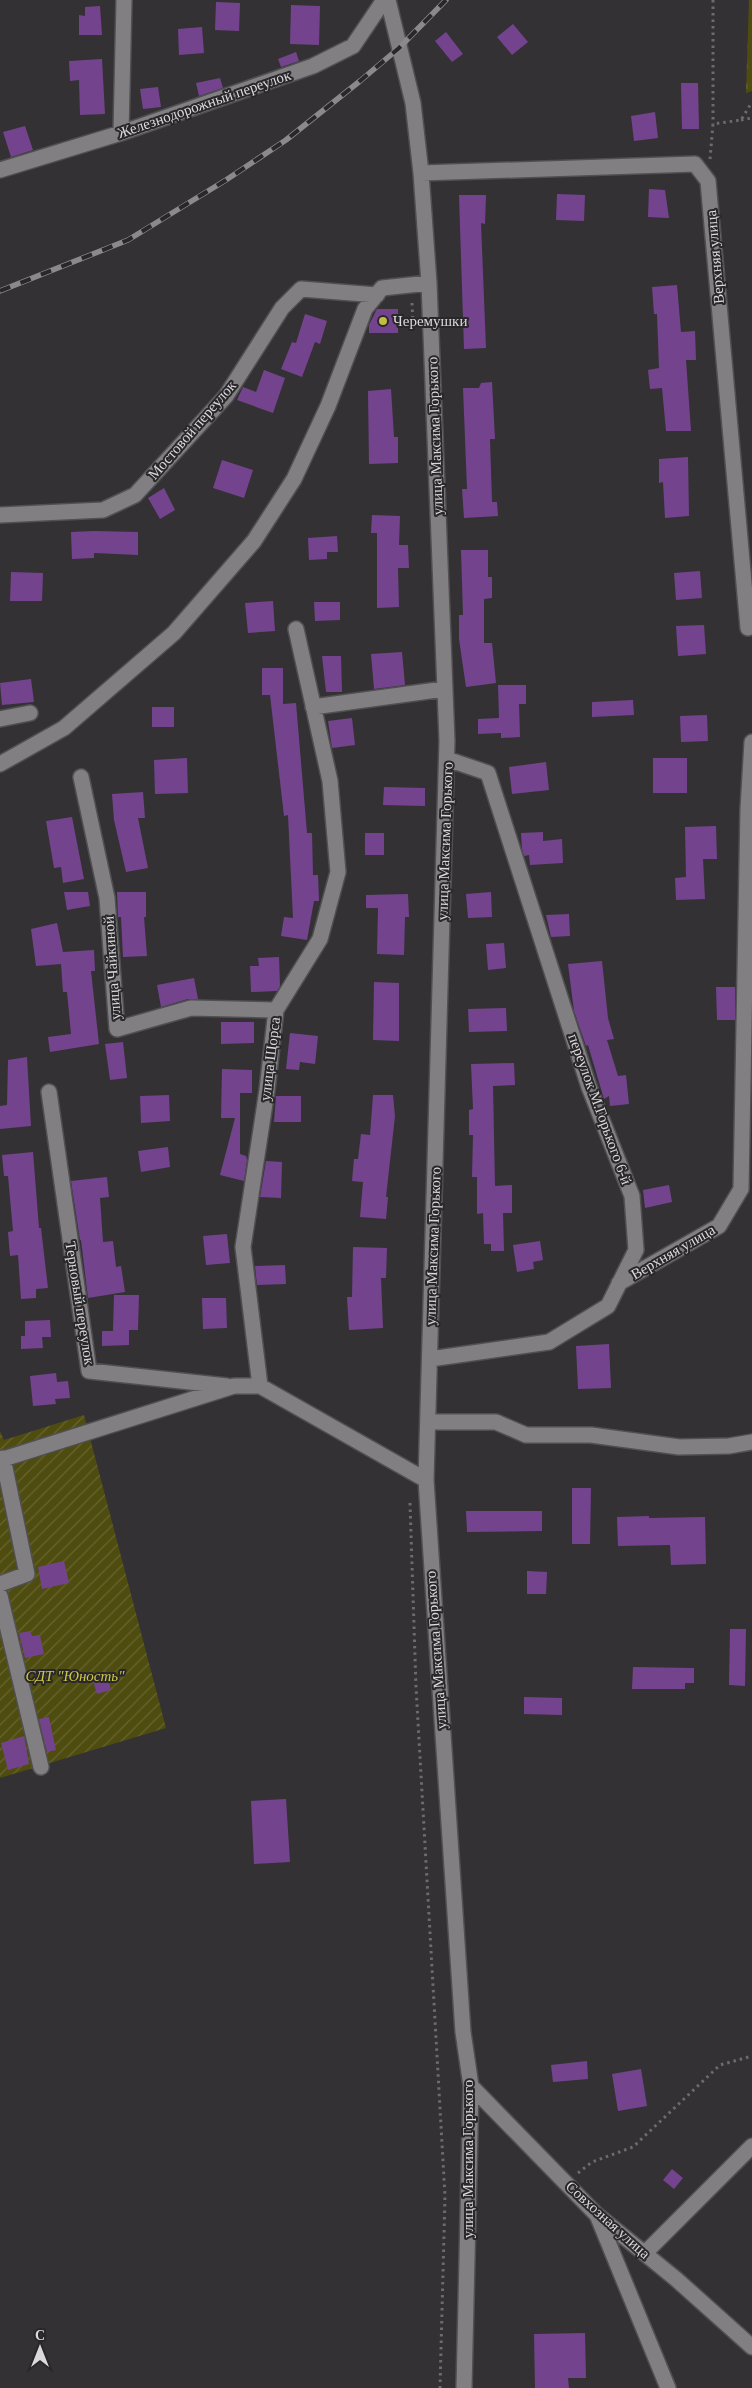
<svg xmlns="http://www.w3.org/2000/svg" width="752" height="2388" font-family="'Times New Roman',serif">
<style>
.cemetery{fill:url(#cemetery-stones)}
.garden{fill:url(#garden-furrows)}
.building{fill:#73448d}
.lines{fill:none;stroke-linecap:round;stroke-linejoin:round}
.minor-casing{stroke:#504f51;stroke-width:18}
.path{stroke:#6d6b6e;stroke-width:3;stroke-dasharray:2.5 4;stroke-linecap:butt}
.minor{stroke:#817f82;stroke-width:15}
.rail-casing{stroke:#8a898b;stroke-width:5.5}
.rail{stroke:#29272a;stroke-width:4;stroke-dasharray:11;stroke-linecap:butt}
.poi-dot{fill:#c1be40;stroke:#29272a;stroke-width:2}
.labels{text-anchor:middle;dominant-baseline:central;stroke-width:4;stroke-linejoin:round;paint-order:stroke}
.street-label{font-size:15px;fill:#dad9db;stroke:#29272a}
.poi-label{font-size:15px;fill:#dad9db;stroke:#29272a;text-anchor:start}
.park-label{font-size:15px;font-style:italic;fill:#cdc941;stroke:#29272a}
</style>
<defs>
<pattern id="cemetery-stones" width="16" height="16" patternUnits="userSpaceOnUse" patternTransform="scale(1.25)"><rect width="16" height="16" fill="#4e4c0f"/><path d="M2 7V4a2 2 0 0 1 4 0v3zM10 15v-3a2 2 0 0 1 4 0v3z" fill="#676531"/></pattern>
<pattern id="garden-furrows" width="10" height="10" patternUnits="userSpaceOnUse" patternTransform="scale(1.25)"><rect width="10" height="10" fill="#4e4c0f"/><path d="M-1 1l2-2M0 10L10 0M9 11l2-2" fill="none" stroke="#676531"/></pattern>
</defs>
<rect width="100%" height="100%" fill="#333134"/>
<path class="cemetery" d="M 749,0 L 752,0 L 752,91 L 746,93 Z"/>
<path class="garden" d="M 84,1415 L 166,1728 L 0,1778 L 0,1431 L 4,1440 Z"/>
<path class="building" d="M 216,2 L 240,3 L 239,31 L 215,30 Z
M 291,5 L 320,6 L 319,45 L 290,44 Z
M 100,6 L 102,35 L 79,35 L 79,15 L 85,16 L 85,7 Z
M 513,24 L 528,42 L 512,55 L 497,37 Z
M 202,27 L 204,53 L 179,55 L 178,29 Z
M 446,32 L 463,54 L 452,62 L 435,41 Z
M 296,52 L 299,61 L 281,67 L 278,59 Z
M 102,59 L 105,114 L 80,115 L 79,80 L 70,81 L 69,61 Z
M 220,78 L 223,88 L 199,96 L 196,83 Z
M 681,83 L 698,83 L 699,129 L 682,129 Z
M 158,87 L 161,107 L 143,109 L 140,89 Z
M 655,112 L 658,138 L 634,141 L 631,116 Z
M 25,126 L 33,150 L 11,157 L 3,132 Z
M 649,189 L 665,190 L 669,218 L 648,217 Z
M 557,194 L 585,195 L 584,221 L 556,220 Z
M 459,195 L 486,195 L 485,224 L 481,223 L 486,348 L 464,349 Z
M 677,285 L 681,332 L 695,331 L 696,360 L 686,360 L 691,431 L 666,431 L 662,388 L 650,389 L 648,370 L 659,368 L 657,314 L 654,314 L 652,287 Z
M 377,309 L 398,309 L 398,333 L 369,333 L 369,325 Z
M 305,314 L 327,321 L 320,344 L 315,342 L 302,377 L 281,369 L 292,342 L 296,343 Z
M 264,370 L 285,378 L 273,413 L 237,400 L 243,387 L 256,392 Z
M 492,382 L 495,439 L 490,439 L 492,502 L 497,502 L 498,516 L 464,518 L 462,489 L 467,489 L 463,388 L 479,388 L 481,383 Z
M 391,389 L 394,437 L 398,437 L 398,463 L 369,464 L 368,391 Z
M 688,457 L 689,516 L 665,518 L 663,482 L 659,483 L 659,459 Z
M 222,460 L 253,470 L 244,498 L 213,488 Z
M 164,488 L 175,510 L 160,519 L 148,498 Z
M 372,515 L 400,516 L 399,545 L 408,545 L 409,568 L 398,568 L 399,607 L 377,608 L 377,533 L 371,533 Z
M 94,531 L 138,532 L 138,555 L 94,553 L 94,558 L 72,559 L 71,532 Z
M 337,536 L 338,552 L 327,552 L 327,559 L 309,560 L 308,538 Z
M 461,550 L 488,550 L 488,577 L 492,577 L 492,598 L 484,599 L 484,643 L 492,643 L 496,683 L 466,687 L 459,639 L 459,615 L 463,615 Z
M 700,571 L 702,598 L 676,600 L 674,573 Z
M 11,572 L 43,573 L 42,601 L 10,601 Z
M 273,601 L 275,631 L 248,633 L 245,603 Z
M 314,602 L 340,602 L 340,620 L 315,621 Z
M 704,625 L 706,654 L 678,656 L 676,626 Z
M 402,652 L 405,685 L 374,689 L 371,654 Z
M 322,656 L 341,656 L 342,692 L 326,692 Z
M 262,668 L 283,668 L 283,704 L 296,703 L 307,833 L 312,833 L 313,875 L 318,875 L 319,901 L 314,901 L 307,940 L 281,936 L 284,917 L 293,918 L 288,815 L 284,816 L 270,695 L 262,695 Z
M 31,679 L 34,702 L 2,705 L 0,683 Z
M 498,685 L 526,685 L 526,704 L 519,704 L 520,737 L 501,738 L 501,733 L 478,734 L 478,719 L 499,718 Z
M 633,700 L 634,715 L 592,717 L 592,702 Z
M 152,707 L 174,707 L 174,727 L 152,727 Z
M 707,715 L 708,741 L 681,742 L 680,716 Z
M 352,718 L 355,745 L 332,748 L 328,721 Z
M 187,758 L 188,793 L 155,794 L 154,760 Z
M 653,758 L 687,758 L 687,793 L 653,793 Z
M 546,762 L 549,790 L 512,794 L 509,767 Z
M 384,787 L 425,788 L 425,806 L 383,805 Z
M 143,792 L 145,818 L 138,818 L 148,868 L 126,872 L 114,820 L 112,794 Z
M 72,817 L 84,879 L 63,883 L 61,867 L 54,868 L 46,821 Z
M 716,826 L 717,859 L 703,859 L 705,899 L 676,900 L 675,878 L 686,877 L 685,827 Z
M 543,832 L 543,841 L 562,839 L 563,863 L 530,865 L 529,855 L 524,856 L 522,849 L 521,833 Z
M 365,833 L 384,833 L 384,855 L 365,855 Z
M 64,892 L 88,892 L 90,906 L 67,910 Z
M 117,892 L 146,892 L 146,917 L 144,917 L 147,956 L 123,957 L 121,917 L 118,917 Z
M 491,892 L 492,917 L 468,918 L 466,894 Z
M 408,894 L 409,917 L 405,917 L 404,955 L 377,954 L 378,908 L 366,908 L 366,895 Z
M 569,914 L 570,936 L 551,937 L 546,915 Z
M 57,923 L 63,952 L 94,950 L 95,971 L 91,971 L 99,1044 L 50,1052 L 48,1037 L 71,1034 L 67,992 L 63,992 L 61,964 L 36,966 L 31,929 Z
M 504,943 L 506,968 L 488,970 L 486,944 Z
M 279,957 L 280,986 L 277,991 L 251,992 L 250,966 L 259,966 L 258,958 Z
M 602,961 L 608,1018 L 614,1039 L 607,1040 L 618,1076 L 626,1075 L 629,1104 L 610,1106 L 609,1096 L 604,1099 L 588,1045 L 586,1046 L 574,1011 L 568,964 Z
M 194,978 L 198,999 L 188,999 L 161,1007 L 157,985 Z
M 374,982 L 399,983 L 399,1041 L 373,1040 Z
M 716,987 L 735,987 L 735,1020 L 717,1020 Z
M 506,1008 L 507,1031 L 469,1032 L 468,1009 Z
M 221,1022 L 254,1022 L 254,1043 L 221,1044 Z
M 290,1033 L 318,1036 L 315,1064 L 300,1062 L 299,1070 L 286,1069 Z
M 123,1042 L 127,1078 L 110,1080 L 105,1044 Z
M 27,1057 L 31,1126 L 0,1129 L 0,1106 L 7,1105 L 8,1060 Z
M 514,1063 L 515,1085 L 493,1086 L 495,1186 L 512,1185 L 512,1213 L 503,1213 L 504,1251 L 491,1251 L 491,1244 L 484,1244 L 483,1213 L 477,1214 L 477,1177 L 472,1177 L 473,1135 L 469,1135 L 469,1110 L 473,1109 L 471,1064 Z
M 222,1069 L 252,1070 L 252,1093 L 240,1093 L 240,1154 L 246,1156 L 247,1160 L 244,1181 L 220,1175 L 235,1118 L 221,1118 Z
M 169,1095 L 170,1121 L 141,1123 L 140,1096 Z
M 373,1095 L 393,1095 L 395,1116 L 386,1197 L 388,1197 L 386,1219 L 360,1217 L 363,1182 L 352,1181 L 354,1159 L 358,1159 L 361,1134 L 370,1135 Z
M 276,1096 L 301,1096 L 301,1122 L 274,1122 Z
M 168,1147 L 170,1167 L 141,1172 L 138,1151 Z
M 33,1152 L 39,1228 L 41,1228 L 48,1288 L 36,1289 L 36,1298 L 21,1299 L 18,1255 L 10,1256 L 8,1232 L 13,1231 L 8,1176 L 4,1176 L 2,1155 Z
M 266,1161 L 282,1162 L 281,1198 L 260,1197 Z
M 107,1177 L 109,1197 L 100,1198 L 103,1242 L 113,1241 L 116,1267 L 121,1266 L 125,1292 L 88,1298 L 81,1240 L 80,1240 L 71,1181 Z
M 669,1185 L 672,1202 L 645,1208 L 643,1190 Z
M 227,1234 L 230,1263 L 206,1265 L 203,1236 Z
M 540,1241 L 543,1260 L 533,1262 L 534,1269 L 517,1272 L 513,1245 Z
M 353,1247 L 387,1248 L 386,1278 L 381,1278 L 383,1328 L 349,1330 L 347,1297 L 352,1297 Z
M 285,1265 L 286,1284 L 257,1285 L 255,1266 Z
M 114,1295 L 139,1295 L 138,1330 L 129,1330 L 129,1345 L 102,1346 L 102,1331 L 113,1331 Z
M 202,1298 L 226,1298 L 227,1328 L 203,1329 Z
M 50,1320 L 51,1337 L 42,1337 L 43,1348 L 21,1349 L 21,1336 L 25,1336 L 25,1321 Z
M 609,1344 L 611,1388 L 578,1389 L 576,1346 Z
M 56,1373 L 57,1382 L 68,1381 L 70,1398 L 55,1399 L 56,1404 L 33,1406 L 30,1376 Z
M 572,1488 L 591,1488 L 590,1544 L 572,1544 Z
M 466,1511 L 542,1511 L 542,1531 L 467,1532 Z
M 649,1516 L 649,1518 L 705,1517 L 706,1564 L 671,1565 L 670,1545 L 618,1546 L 617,1517 Z
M 64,1561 L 69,1583 L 42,1589 L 38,1567 Z
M 527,1571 L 547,1572 L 546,1594 L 527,1594 Z
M 730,1629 L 746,1629 L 745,1686 L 729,1685 Z
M 30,1631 L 32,1636 L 40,1635 L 44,1654 L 25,1658 L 19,1633 Z
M 633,1667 L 694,1668 L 694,1683 L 685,1683 L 685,1689 L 632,1689 Z
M 106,1671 L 111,1690 L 97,1694 L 91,1675 Z
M 524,1697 L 562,1698 L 562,1715 L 524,1714 Z
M 49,1717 L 56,1750 L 47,1752 L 39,1719 Z
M 24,1736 L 29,1764 L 8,1770 L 1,1743 Z
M 286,1799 L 290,1862 L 254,1864 L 251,1801 Z
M 587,2061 L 588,2079 L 553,2082 L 551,2065 Z
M 641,2069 L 647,2106 L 618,2111 L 612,2074 Z
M 672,2169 L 683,2178 L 674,2189 L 663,2180 Z
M 585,2333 L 586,2378 L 568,2378 L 569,2388 L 535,2388 L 534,2334 Z"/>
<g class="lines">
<defs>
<path id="minor" d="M 388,0 L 413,103 L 421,173 L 429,283 L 447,741 L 426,1480 L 463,2032 L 471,2086 L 464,2388
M 121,133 L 124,0
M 0,170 L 121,133 L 313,66 L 353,46 L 384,0
M 421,173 L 695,164 L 708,181 L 748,628
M 0,515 L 103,510 L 135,495 L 226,396 L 282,308 L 301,289 L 377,295
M 313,707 L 444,689
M 0,719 L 30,713
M 0,764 L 64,728 L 174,633 L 254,541 L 294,479 L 328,406 L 365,309 L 382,288 L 429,283
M 81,777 L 107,898 L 117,1029 L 191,1008 L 276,1010
M 49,1092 L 89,1371 L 227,1386
M 619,1283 L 719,1226 L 741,1189 L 748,809 L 752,742
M 430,1359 L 549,1342 L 608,1306 L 636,1250 L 632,1196 L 589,1087 L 488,773 L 447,759
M 260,1386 L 243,1247 L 267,1090 L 276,1010 L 320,939 L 338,872 L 330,781 L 296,629
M 428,1422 L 496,1422 L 526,1435 L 591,1435 L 679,1447 L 729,1446 L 752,1442
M 0,1460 L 234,1386 L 260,1386 L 426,1480
M 0,1584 L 27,1574 L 3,1458
M 0,1596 L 41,1767
M 471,2086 L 596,2214 L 676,2279 L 752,2347
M 597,2215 L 668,2388
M 645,2253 L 752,2146"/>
</defs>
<use href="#minor" class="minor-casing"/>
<path class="path" d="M 713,0 L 713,124
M 741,120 L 752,118
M 710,159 L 713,124 L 741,120 L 752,102
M 412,303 L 413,325
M 410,1503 L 416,1687 L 445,2196 L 440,2388
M 578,2173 L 592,2162 L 633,2147 L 720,2065 L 752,2056"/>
<use href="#minor" class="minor"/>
<defs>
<path id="rail" d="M 0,291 L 128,240 L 226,180 L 286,140 L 360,81 L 399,48 L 446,0"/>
</defs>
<use href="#rail" class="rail-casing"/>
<use href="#rail" class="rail"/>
</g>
<circle class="poi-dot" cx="383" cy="321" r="5"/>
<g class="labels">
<g class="street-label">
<text transform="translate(204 104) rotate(-19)">Железнодорожный переулок</text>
<text transform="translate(715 257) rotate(-95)">Верхняя улица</text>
<text transform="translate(192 430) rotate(-49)">Мостовой переулок</text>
<text transform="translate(435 436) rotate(-92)">улица Максима Горького</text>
<text transform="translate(445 841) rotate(-88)">улица Максима Горького</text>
<text transform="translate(112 968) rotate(-94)">улица Чайкиной</text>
<text transform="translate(270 1059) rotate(-83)">улица Щорса</text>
<text transform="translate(600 1109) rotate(70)">переулок М.Горького 6-й</text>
<text transform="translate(433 1246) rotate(-88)">улица Максима Горького</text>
<text transform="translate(673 1252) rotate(-30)">Верхняя улица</text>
<text transform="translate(80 1303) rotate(81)">Терновый переулок</text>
<text transform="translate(436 1650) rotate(-94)">улица Максима Горького</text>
<text transform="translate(468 2159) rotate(-90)">улица Максима Горького</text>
<text transform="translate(608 2220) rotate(42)">Совхозная улица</text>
</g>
<g class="poi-label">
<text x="393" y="321">Черемушки</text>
</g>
<g class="park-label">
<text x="75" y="1676">СДТ "Юность"</text>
</g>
</g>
<g transform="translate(40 2348)" stroke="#29272a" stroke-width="4" paint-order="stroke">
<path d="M0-4L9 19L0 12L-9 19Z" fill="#dad9db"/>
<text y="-8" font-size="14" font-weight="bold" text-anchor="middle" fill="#dad9db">С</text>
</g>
</svg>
